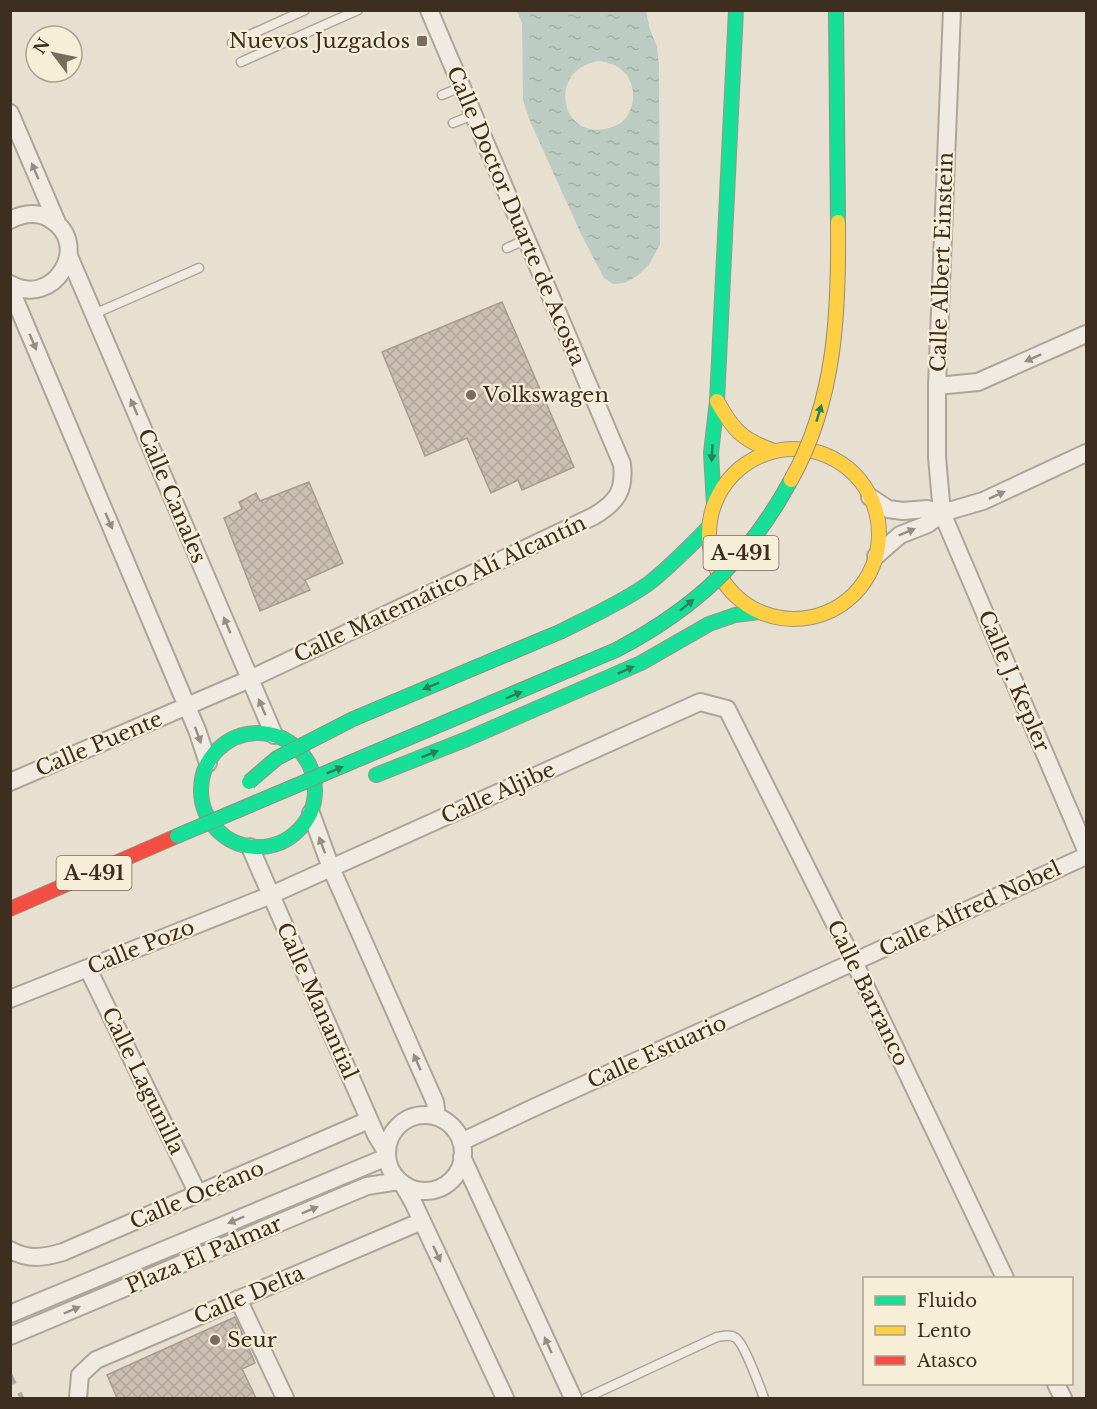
<svg xmlns="http://www.w3.org/2000/svg" width="1097" height="1409" font-family="'Libre Baskerville',serif">
<style>
.water{fill:url(#water-ripples);fill-rule:evenodd}
.building{fill:url(#building-cross-hatch);stroke:#a89c90;stroke-width:1.5}
.lines{fill:none;stroke-linecap:round;stroke-linejoin:round}
.lane-casing{stroke:#ada599;stroke-width:11}
.street-casing{stroke:#ada599;stroke-width:20}
.fast-casing{stroke:#9c958a;stroke-width:16}
.slow-casing{stroke:#9c958a;stroke-width:16}
.jam-casing{stroke:#9c958a;stroke-width:16}
.lane{stroke:#efebe3;stroke-width:8}
.street{stroke:#efebe3;stroke-width:16}
.fast{stroke:#16e098;stroke-width:14}
.slow{stroke:#ffcf43;stroke-width:14}
.jam{stroke:#f24e42;stroke-width:14}
.rail{stroke:#afaaa2;stroke-width:4.5;stroke-dasharray:10 10;stroke-linecap:butt}
.fast-bridge-casing{stroke:#928b80;stroke-width:16;stroke-linecap:butt}
.slow-bridge-casing{stroke:#928b80;stroke-width:16;stroke-linecap:butt}
.fast-bridge{stroke:#16e098;stroke-width:14}
.slow-bridge{stroke:#ffcf43;stroke-width:14}
.oneway{fill:#968c82}
.oneway2{fill:#2b7e56}
.poi-dot{fill:#786c5e;stroke:#f7eed8;stroke-width:2}
.labels{text-anchor:middle;dominant-baseline:central;stroke-width:4.5;stroke-linejoin:round;paint-order:stroke}
.shield{fill:#f7eed8;stroke:#756857;stroke-width:1.5}
.shield-label{font-size:20px;font-weight:bold;fill:#3d2e20}
.poi-label{font-size:21px;fill:#3d2e20;stroke:#f7eed8;text-anchor:start}
.street-label{font-size:21px;fill:#3d2e20;stroke:#f7eed8}
</style>
<defs>
<pattern id="water-ripples" width="26" height="14" patternUnits="userSpaceOnUse" patternTransform="scale(1.5)"><rect width="26" height="14" fill="#bcccc2"/><path d="M2 4q2-2 4 0t4 0M15 11q2-2 4 0t4 0" fill="none" stroke="#a2b0a6"/></pattern>
<pattern id="building-cross-hatch" width="8" height="8" patternUnits="userSpaceOnUse" patternTransform="scale(1.5)"><rect width="8" height="8" fill="#cbbfb2"/><path d="M0 0l8 8M0 8l8-8" fill="none" stroke="#afa499"/></pattern>
</defs>
<rect width="100%" height="100%" fill="#e7e0d1"/>
<path class="water" d="M 517,11 L 646,11 L 650,30 L 657,46 L 659,65 L 660,244 L 649,265 L 637,276 L 625,283 L 613,284 L 604,278 L 581,234 L 529,119 L 523,100 L 522,23 ZM 601,61 C 607,63 614,64 618,67 C 636,79 638,104 624,120 C 619,125 611,128 604,129 C 558,137 548,66 601,61 Z"/>
<path class="building" d="M 502,302 L 574,467 L 522,490 L 518,480 L 491,493 L 467,438 L 425,456 L 382,352 Z
M 309,482 L 343,563 L 305,580 L 310,590 L 260,611 L 224,518 L 242,509 L 239,502 L 256,493 L 260,501 Z
M 235,1317 L 255,1363 L 242,1369 L 256,1398 L 117,1398 L 107,1375 Z"/>
<g class="lines">
<defs>
<path id="lane" d="M 232,43 L 305,10
M 241,62 L 358,10
M 442,95 L 461,87
M 453,123 L 473,115
M 507,248 L 527,239
M 94,314 L 199,268
M 586,1398 L 717,1337 C 723,1336 730,1334 736,1338 C 744,1344 760,1387 764,1398"/>
<path id="street" d="M 952,10 L 937,386 L 937,457 L 942,513 L 1086,850
M 10,113 L 58,225
M 10,220 C 24,213 37,211 50,219 C 93,244 54,309 10,284
M 69,256 L 274,735
M 10,288 L 197,730 L 208,763
M 937,386 L 978,382 L 1086,334
M 870,497 L 888,509 L 903,511 L 927,509 L 942,513
M 876,556 L 900,535 L 928,524 L 942,513 L 983,501 L 1086,453
M 10,782 L 250,679 L 594,516 C 617,502 625,491 622,464 L 429,10
M 311,813 L 331,868 L 435,1102 L 437,1117
M 250,847 L 376,1135 L 387,1153
M 88,969 L 198,1194
M 10,999 L 271,895 L 700,702 L 727,709 L 854,962 L 1005,1278
M387 1153a38 38 0 1 1 76 0a38 38 0 1 1-76 0Z
M 461,1142 L 533,1108 L 1086,856
M 462,1157 L 573,1398
M 402,1183 L 413,1202 L 505,1398
M 10,1250 C 29,1260 43,1258 63,1252 L 369,1120
M 238,1299 L 285,1398
M 10,1314 L 387,1157
M 10,1336 L 367,1186 L 399,1181
M 1056,1384 L 1063,1398
M 78,1398 L 80,1375 L 96,1360 L 422,1221"/>
<path id="fast" d="M 714,505 L 711,453 L 717,401 L 736,10
M 562,631 C 591,616 621,603 648,584 C 670,567 689,547 709,527
M201 790a57 57 0 1 1 114 0a57 57 0 1 1-114 0Z
M 376,775 L 467,739 L 641,663 L 709,624 L 735,615 L 759,612"/>
<path id="slow" d="M 717,401 C 733,430 742,440 774,451
M709 534a85 85 0 1 1 170 0a85 85 0 1 1-170 0Z"/>
<path id="jam" d="M 10,909 L 177,836"/>
</defs>
<use href="#lane" class="lane-casing"/>
<use href="#street" class="street-casing"/>
<use href="#fast" class="fast-casing"/>
<use href="#slow" class="slow-casing"/>
<use href="#jam" class="jam-casing"/>
<use href="#lane" class="lane"/>
<use href="#street" class="street"/>
<use href="#fast" class="fast"/>
<use href="#slow" class="slow"/>
<use href="#jam" class="jam"/>
<path class="rail" d="M 10,1375 L 22,1398"/>
<defs>
<path id="fast-bridge" d="M 836,10 L 838,222
M 249,782 L 277,758 L 353,719 L 562,631
M 177,836 L 616,650 C 696,608 748,559 791,480"/>
<path id="slow-bridge" d="M 791,480 C 836,400 839,311 838,222"/>
</defs>
<use href="#fast-bridge" class="fast-bridge-casing"/>
<use href="#slow-bridge" class="slow-bridge-casing"/>
<use href="#fast-bridge" class="fast-bridge"/>
<use href="#slow-bridge" class="slow-bridge"/>
</g>
<defs><path id="oneway-solid" d="M-6-.8H1V-3.2L6.5 0L1 3.2V.8H-6Z" transform="scale(1.5)"/></defs>
<g class="oneway">
<use href="#oneway-solid" transform="translate(35 171) rotate(-113)"/>
<use href="#oneway-solid" transform="translate(33 342) rotate(67)"/>
<use href="#oneway-solid" transform="translate(1033 358) rotate(156)"/>
<use href="#oneway-solid" transform="translate(134 407) rotate(-113)"/>
<use href="#oneway-solid" transform="translate(997 495) rotate(-25)"/>
<use href="#oneway-solid" transform="translate(109 521) rotate(67)"/>
<use href="#oneway-solid" transform="translate(907 532) rotate(-22)"/>
<use href="#oneway-solid" transform="translate(227 625) rotate(-113)"/>
<use href="#oneway-solid" transform="translate(262 707) rotate(-113)"/>
<use href="#oneway-solid" transform="translate(198 735) rotate(70)"/>
<use href="#oneway-solid" transform="translate(322 845) rotate(-110)"/>
<use href="#oneway-solid" transform="translate(417 1062) rotate(-114)"/>
<use href="#oneway-solid" transform="translate(310 1210) rotate(-23)"/>
<use href="#oneway-solid" transform="translate(236 1220) rotate(157)"/>
<use href="#oneway-solid" transform="translate(437 1254) rotate(65)"/>
<use href="#oneway-solid" transform="translate(72 1310) rotate(-23)"/>
<use href="#oneway-solid" transform="translate(548 1345) rotate(-114)"/>
</g>
<g class="oneway2">
<use href="#oneway-solid" transform="translate(819 413) rotate(-73)"/>
<use href="#oneway-solid" transform="translate(712 453) rotate(93)"/>
<use href="#oneway-solid" transform="translate(687 605) rotate(-39)"/>
<use href="#oneway-solid" transform="translate(626 670) rotate(-24)"/>
<use href="#oneway-solid" transform="translate(431 686) rotate(157)"/>
<use href="#oneway-solid" transform="translate(514 695) rotate(-23)"/>
<use href="#oneway-solid" transform="translate(430 754) rotate(-22)"/>
<use href="#oneway-solid" transform="translate(335 770) rotate(-22)"/>
</g>
<g class="poi-dot">
<rect x="416" y="35" width="12" height="12" rx="3"/>
<circle cx="471" cy="395" r="6"/>
<circle cx="215" cy="1340" r="6"/>
</g>
<g class="labels">
<g class="shield">
<rect x="703.5" y="536" width="75" height="34" rx="4.5"/>
<rect x="56.5" y="856" width="75" height="34" rx="4.5"/>
</g>
<g class="shield-label">
<text x="741" y="553">A-491</text>
<text x="94" y="873">A-491</text>
</g>
<g class="poi-label">
<text x="410" y="41" text-anchor="end">Nuevos Juzgados</text>
<text x="483" y="395">Volkswagen</text>
<text x="227" y="1340">Seur</text>
</g>
<g class="street-label">
<text transform="translate(516 216) rotate(67)">Calle Doctor Duarte de Acosta</text>
<text transform="translate(942 262) rotate(-88)">Calle Albert Einstein</text>
<text transform="translate(172 496) rotate(67)">Calle Canales</text>
<text transform="translate(440 589) rotate(-25)">Calle Matemático Alí Alcantín</text>
<text transform="translate(1014 681) rotate(67)">Calle J. Kepler</text>
<text transform="translate(99 744) rotate(-23)">Calle Puente</text>
<text transform="translate(498 793) rotate(-24)">Calle Aljibe</text>
<text transform="translate(970 909) rotate(-25)">Calle Alfred Nobel</text>
<text transform="translate(141 947) rotate(-22)">Calle Pozo</text>
<text transform="translate(868 993) rotate(64)">Calle Barranco</text>
<text transform="translate(317 1001) rotate(66)">Calle Manantial</text>
<text transform="translate(657 1052) rotate(-24)">Calle Estuario</text>
<text transform="translate(143 1081) rotate(64)">Calle Lagunilla</text>
<text transform="translate(197 1195) rotate(-23)">Calle Océano</text>
<text transform="translate(204 1255) rotate(-23)">Plaza El Palmar</text>
<text transform="translate(249 1295) rotate(-23)">Calle Delta</text>
</g>
</g>
<rect width="1097" height="1409" fill="none" stroke="#3d2e20" stroke-width="24"/>
<rect x="863" y="1277" width="210" height="108" fill="#f7eed8" stroke="#ada18e" stroke-width="1.5"/>
<rect x="875" y="1296" width="30" height="9" fill="#16e098" stroke="#ada18e" stroke-width="1.5"/>
<text x="917" y="1307" font-size="18" fill="#3d2e20">Fluido</text>
<rect x="875" y="1326" width="30" height="9" fill="#ffcf43" stroke="#ada18e" stroke-width="1.5"/>
<text x="917" y="1337" font-size="18" fill="#3d2e20">Lento</text>
<rect x="875" y="1356" width="30" height="9" fill="#f24e42" stroke="#ada18e" stroke-width="1.5"/>
<text x="917" y="1367" font-size="18" fill="#3d2e20">Atasco</text>
<g transform="translate(54 54) rotate(302)"><circle r="28" fill="#f7eed8" stroke="#ada18e" stroke-width="1.5"/>
<path d="M0-4.5L10 22L0 15L-10 22Z" fill="#786c5e"/>
<text y="-9" font-size="16" font-weight="bold" text-anchor="middle" fill="#3d2e20">N</text>
</g>
</svg>
